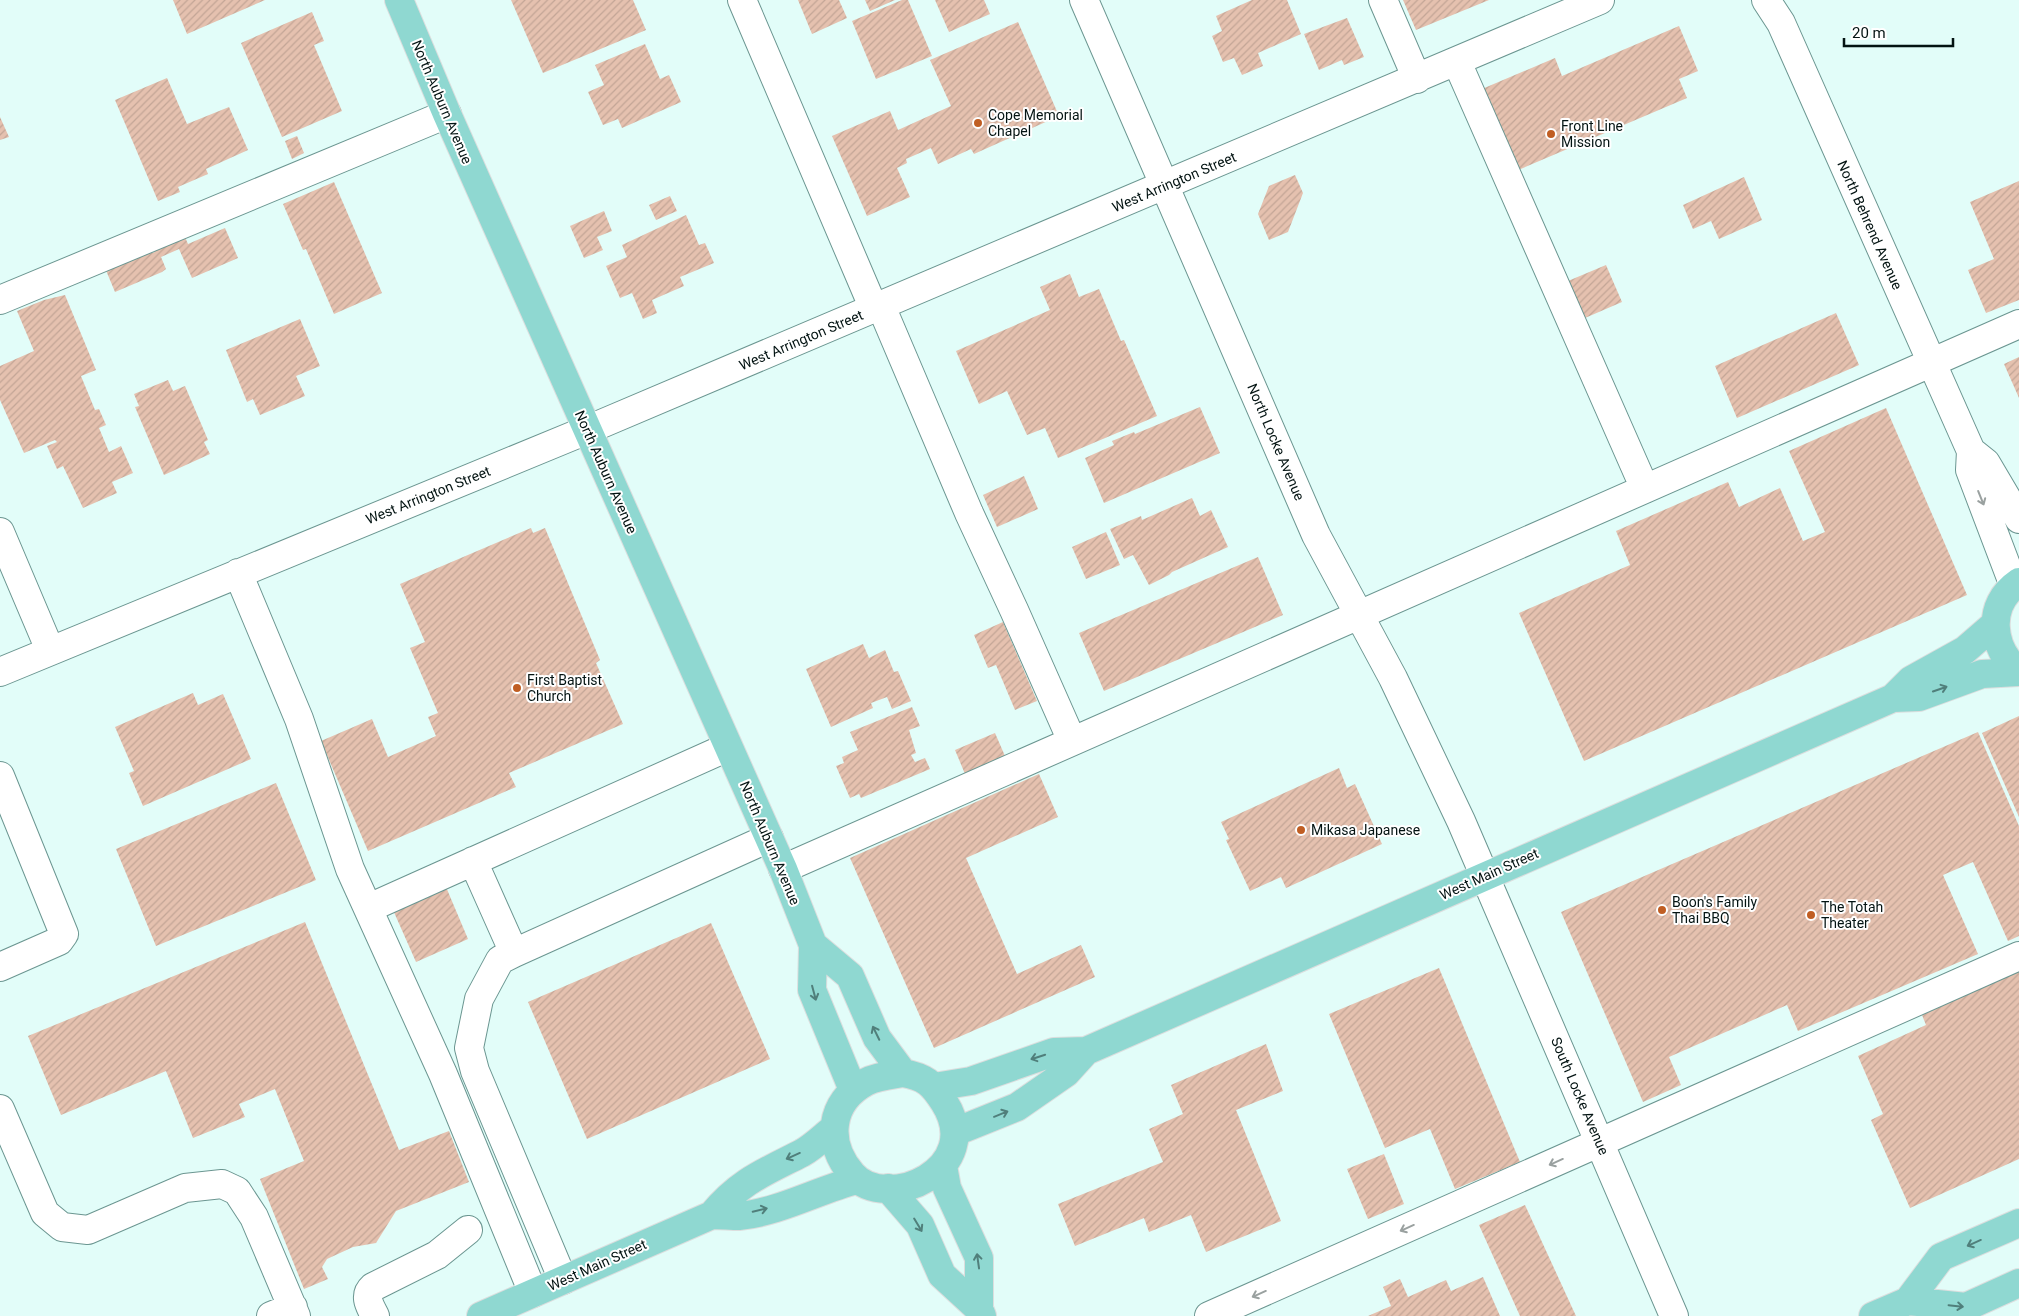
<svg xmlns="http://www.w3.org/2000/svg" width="2019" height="1316" font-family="Roboto,sans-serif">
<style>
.building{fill:url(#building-hatch)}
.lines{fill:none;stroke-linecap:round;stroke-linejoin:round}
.minor-casing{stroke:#6b9691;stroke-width:30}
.major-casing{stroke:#dcdede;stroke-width:30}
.minor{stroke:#fff;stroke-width:28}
.major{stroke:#8fd8d1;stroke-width:28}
.oneway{stroke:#9aa1a0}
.oneway2{stroke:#507f7b}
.poi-dot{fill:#c05e23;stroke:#fff;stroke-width:2}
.labels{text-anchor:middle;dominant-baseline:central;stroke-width:4;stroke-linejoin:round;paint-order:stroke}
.street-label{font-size:14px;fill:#031312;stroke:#fff}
.poi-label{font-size:14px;fill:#031312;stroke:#fff;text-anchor:start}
</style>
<defs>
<pattern id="building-hatch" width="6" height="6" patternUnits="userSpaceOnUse" patternTransform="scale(1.25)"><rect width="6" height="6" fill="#e5c1af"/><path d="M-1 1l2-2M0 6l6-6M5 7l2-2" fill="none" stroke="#c3a596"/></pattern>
</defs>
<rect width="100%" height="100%" fill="#e2fdf9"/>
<path class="building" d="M 173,0 L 265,0 L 187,34 Z
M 511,0 L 633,0 L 646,30 L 543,73 Z
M 798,0 L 839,0 L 847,18 L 812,34 Z
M 865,0 L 895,0 L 870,11 Z
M 902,0 L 908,0 L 932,56 L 876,79 L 852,21 Z
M 935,0 L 984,0 L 990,14 L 949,32 Z
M 1252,0 L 1287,0 L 1301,34 L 1258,53 L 1263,66 L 1242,75 L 1234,58 L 1223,62 L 1212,36 L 1222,31 L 1216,16 Z
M 1403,0 L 1489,0 L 1416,30 Z
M 312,12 L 324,41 L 314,45 L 342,111 L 282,137 L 241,43 Z
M 1347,18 L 1364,57 L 1344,65 L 1342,60 L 1319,70 L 1304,34 Z
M 1018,22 L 1059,116 L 974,154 L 971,149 L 938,164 L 931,148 L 906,159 L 907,163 L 897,168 L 910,197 L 867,216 L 832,136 L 890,111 L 898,130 L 951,106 L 930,60 Z
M 1679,26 L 1698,71 L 1679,79 L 1687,98 L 1516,171 L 1482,89 L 1555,58 L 1562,76 Z
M 645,44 L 660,79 L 669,75 L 681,102 L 622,128 L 618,119 L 603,125 L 588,92 L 604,85 L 595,65 Z
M 167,78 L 187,124 L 229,107 L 248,150 L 206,169 L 208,174 L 178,187 L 180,192 L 158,201 L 115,100 Z
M 0,117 L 9,137 L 0,140 Z
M 297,136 L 304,153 L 292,159 L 285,141 Z
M 1295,175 L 1303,193 L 1288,232 L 1269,240 L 1258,214 L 1269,186 Z
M 1744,177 L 1762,220 L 1719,239 L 1711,221 L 1693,229 L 1683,205 Z
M 2019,181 L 2019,300 L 1986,313 L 1968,270 L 1994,259 L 1970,202 Z
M 334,182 L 382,293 L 334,314 L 306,249 L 303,250 L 283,204 Z
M 670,196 L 677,211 L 656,220 L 649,205 Z
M 604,211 L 612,231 L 597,237 L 603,250 L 584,258 L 570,226 Z
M 686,215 L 699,245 L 705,243 L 714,263 L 680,277 L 684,286 L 652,300 L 657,313 L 643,319 L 632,293 L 620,298 L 606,266 L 627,257 L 622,245 Z
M 225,228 L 238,258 L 192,278 L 179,249 L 161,257 L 166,269 L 162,272 L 115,292 L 105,268 L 143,252 L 144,255 L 155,252 L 153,248 L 184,235 L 188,244 Z
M 1606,265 L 1622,302 L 1585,318 L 1568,281 Z
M 1070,274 L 1079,297 L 1099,289 L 1121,341 L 1124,340 L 1157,416 L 1058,458 L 1045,428 L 1027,435 L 1007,391 L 979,404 L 956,351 L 1050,310 L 1040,287 Z
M 65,295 L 96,370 L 81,376 L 95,410 L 99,409 L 106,425 L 99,428 L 109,452 L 121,446 L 133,473 L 112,482 L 117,493 L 83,508 L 63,466 L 57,469 L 47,446 L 57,442 L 55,440 L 24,453 L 0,400 L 0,366 L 34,351 L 17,311 L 44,300 Z
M 1836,313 L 1859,365 L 1737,418 L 1715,366 Z
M 300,319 L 320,366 L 296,376 L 305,396 L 260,415 L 253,399 L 247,402 L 226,350 Z
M 2019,357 L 2019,398 L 2004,364 Z
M 168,380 L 173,391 L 185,386 L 208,440 L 204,442 L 210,454 L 164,475 L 135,407 L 139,406 L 134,394 Z
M 1200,407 L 1220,453 L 1104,503 L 1085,458 L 1114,445 L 1112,441 L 1134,432 L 1135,434 Z
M 1886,408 L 1967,595 L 1584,761 L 1519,613 L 1630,565 L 1616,531 L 1728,482 L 1739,507 L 1780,488 L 1803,541 L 1825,532 L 1789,451 Z
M 1024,476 L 1038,509 L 997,527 L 983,495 Z
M 1192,498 L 1200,516 L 1211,510 L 1228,547 L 1172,572 L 1169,575 L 1149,585 L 1133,555 L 1124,559 L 1110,529 L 1141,516 L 1142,520 Z
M 531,528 L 533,533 L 545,528 L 600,660 L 596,663 L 623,724 L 509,773 L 516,787 L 368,851 L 321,741 L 372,719 L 388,757 L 436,736 L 428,717 L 438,713 L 410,648 L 425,642 L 400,584 Z
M 1106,532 L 1120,565 L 1086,579 L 1072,547 Z
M 1258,557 L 1283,615 L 1104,691 L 1079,633 Z
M 1003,622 L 1037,701 L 1015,710 L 996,665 L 988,668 L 974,635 Z
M 863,644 L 869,658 L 885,650 L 894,672 L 898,671 L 911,701 L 892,709 L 887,697 L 871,703 L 873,708 L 831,727 L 806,669 Z
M 193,693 L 198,705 L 223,694 L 251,759 L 143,806 L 129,773 L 134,771 L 115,727 Z
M 912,707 L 920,726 L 909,730 L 916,753 L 911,755 L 915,762 L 925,758 L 930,769 L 861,798 L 859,794 L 850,798 L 836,766 L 844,763 L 842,757 L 858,750 L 850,732 Z
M 2019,716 L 2019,817 L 1982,733 Z
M 1978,732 L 2019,826 L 2019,936 L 2008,941 L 1973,862 L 1943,875 L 1978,954 L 1798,1031 L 1787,1005 L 1669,1057 L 1681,1085 L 1643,1102 L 1561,912 Z
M 995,733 L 1005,756 L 965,774 L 955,750 Z
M 1339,768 L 1347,788 L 1355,784 L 1382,844 L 1286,888 L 1281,877 L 1250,891 L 1226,840 L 1229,839 L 1221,822 Z
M 1039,774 L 1058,817 L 966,858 L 1017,974 L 1081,945 L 1095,977 L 934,1048 L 850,858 Z
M 276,783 L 316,880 L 156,946 L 116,849 Z
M 446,887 L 468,939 L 416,962 L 393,910 Z
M 305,922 L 399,1150 L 449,1131 L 469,1182 L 396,1211 L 376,1243 L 353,1247 L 327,1259 L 322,1267 L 328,1279 L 304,1289 L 260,1179 L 304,1161 L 275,1089 L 239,1104 L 245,1117 L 193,1138 L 166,1071 L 61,1115 L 28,1036 Z
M 711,923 L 770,1059 L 587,1139 L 528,1002 Z
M 1439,968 L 1520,1162 L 1455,1189 L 1430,1129 L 1385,1148 L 1329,1014 Z
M 2019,971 L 2019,1159 L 1910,1208 L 1871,1120 L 1883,1114 L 1858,1056 L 1926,1025 L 1922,1015 Z
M 1266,1044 L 1283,1091 L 1236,1110 L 1281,1221 L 1206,1252 L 1191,1215 L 1149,1232 L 1144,1218 L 1075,1246 L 1058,1204 L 1163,1162 L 1149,1129 L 1183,1114 L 1171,1085 Z
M 1384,1154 L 1404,1204 L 1368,1219 L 1347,1169 Z
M 1525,1205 L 1576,1316 L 1520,1316 L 1479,1225 Z
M 1483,1277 L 1500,1316 L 1368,1316 L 1391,1306 L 1383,1287 L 1400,1279 L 1408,1297 L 1446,1280 L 1451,1291 Z"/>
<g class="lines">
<defs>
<path id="minor" d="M 742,0 L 874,309
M 1084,0 L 1316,535 L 1393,678 L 1461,821 L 1674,1316
M 1383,0 L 1417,79
M 1766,0 L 1781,23 L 1971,451 L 1970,470 L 2014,586
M 1457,62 L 1645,489
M 0,300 L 447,114
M 881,306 L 969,513 L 1014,610 L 1072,741
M 1971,451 L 1986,463 L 2019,519
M 0,532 L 50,650
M 238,573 L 299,719 L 350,869 L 443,1074 L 533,1293
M 0,672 L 587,430 L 1600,0
M 0,776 L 64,934 L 59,941 L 0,967
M 473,861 L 514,953 L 769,838
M 783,869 L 2019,324
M 369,908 L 728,747
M 514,953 L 500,960 L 479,999 L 469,1048 L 475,1071 L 563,1280
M 0,1109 L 45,1213 L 62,1227 L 88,1230 L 185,1188 L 222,1184 L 237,1191 L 254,1217 L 296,1316
M 271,1316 L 293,1307
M 375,1316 C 370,1306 363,1296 373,1287 L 437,1255 L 468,1230
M 1209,1316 L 2019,956"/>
<path id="major" d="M 399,0 L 447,114 L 783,869 L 813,945 L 812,990 L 853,1090
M 2019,582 C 1985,605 1991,648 2019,672
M 1893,698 L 1919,697 L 1982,674 L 2019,672
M 813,945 L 850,976 L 877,1038 L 903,1073
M 903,1073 C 925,1077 932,1083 944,1102 C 987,1169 886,1214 852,1174 C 825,1143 829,1102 866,1082 C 877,1076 891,1075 903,1073 Z
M 934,1087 L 971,1081 L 1054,1052 L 1086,1051 L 1893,698 L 1911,680 L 1965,650 L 1995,624
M 955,1132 L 1017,1107 L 1066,1073 L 1086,1051
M 943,1166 L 947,1188 L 979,1258 L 979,1309 L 982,1316
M 888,1188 L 920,1225 L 942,1275 L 979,1309
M 712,1215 C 740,1181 765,1172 802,1153 C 813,1147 823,1137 833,1129
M 1908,1301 L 1966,1307 L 2019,1283
M 481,1316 L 712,1215 C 721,1215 731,1216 739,1216 C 780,1212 818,1190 857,1180
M 1873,1316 L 1908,1301 L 1941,1257 L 2019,1223"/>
</defs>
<use href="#minor" class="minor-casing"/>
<use href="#major" class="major-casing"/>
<use href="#minor" class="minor"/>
<use href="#major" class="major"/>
</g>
<defs><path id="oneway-shaft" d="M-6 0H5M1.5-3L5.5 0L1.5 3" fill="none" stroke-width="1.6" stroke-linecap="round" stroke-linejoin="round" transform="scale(1.25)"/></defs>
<g class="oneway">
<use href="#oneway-shaft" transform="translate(1981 498) rotate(68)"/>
<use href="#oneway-shaft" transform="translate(1556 1162) rotate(156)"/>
<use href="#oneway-shaft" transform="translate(1407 1228) rotate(156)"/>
<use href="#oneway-shaft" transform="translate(1259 1294) rotate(156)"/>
</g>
<g class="oneway2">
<use href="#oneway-shaft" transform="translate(1940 689) rotate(-19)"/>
<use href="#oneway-shaft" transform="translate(814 993) rotate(75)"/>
<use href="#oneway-shaft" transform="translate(876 1033) rotate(-116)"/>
<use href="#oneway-shaft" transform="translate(1038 1057) rotate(162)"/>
<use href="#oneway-shaft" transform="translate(1001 1114) rotate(-22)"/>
<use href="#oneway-shaft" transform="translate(793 1156) rotate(156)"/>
<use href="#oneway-shaft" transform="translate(760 1210) rotate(-14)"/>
<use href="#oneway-shaft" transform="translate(918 1225) rotate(59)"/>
<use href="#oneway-shaft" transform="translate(1974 1243) rotate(156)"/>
<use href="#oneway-shaft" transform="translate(978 1261) rotate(-98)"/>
<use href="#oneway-shaft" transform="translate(1956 1306) rotate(6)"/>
</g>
<g class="poi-dot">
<circle cx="978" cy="123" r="5"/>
<circle cx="1551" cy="134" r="5"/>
<circle cx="517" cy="688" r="5"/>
<circle cx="1301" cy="830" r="5"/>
<circle cx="1662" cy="910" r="5"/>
<circle cx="1811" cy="915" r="5"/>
</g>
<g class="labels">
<g class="street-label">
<text transform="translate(442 102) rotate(67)">North Auburn Avenue</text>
<text transform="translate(1174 182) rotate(-23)">West Arrington Street</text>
<text transform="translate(1870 225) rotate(66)">North Behrend Avenue</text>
<text transform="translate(801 340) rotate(-23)">West Arrington Street</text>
<text transform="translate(1276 442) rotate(67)">North Locke Avenue</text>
<text transform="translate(606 472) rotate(66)">North Auburn Avenue</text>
<text transform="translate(428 495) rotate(-22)">West Arrington Street</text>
<text transform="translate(770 843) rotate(67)">North Auburn Avenue</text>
<text transform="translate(1489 874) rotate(-24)">West Main Street</text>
<text transform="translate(1580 1096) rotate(67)">South Locke Avenue</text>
<text transform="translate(597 1265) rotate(-24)">West Main Street</text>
</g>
<g class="poi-label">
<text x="988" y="115">Cope Memorial<tspan x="988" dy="16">Chapel</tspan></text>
<text x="1561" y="126">Front Line<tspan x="1561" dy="16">Mission</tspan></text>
<text x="527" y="680">First Baptist<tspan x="527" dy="16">Church</tspan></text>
<text x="1311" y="830">Mikasa Japanese</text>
<text x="1672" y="902">Boon's Family<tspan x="1672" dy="16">Thai BBQ</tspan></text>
<text x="1821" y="907">The Totah<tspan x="1821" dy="16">Theater</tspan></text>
</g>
</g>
<path d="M1844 38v8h109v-8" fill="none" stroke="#031312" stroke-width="2.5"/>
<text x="1852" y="38" font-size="15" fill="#031312" stroke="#ffffff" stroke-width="4" paint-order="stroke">20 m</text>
</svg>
